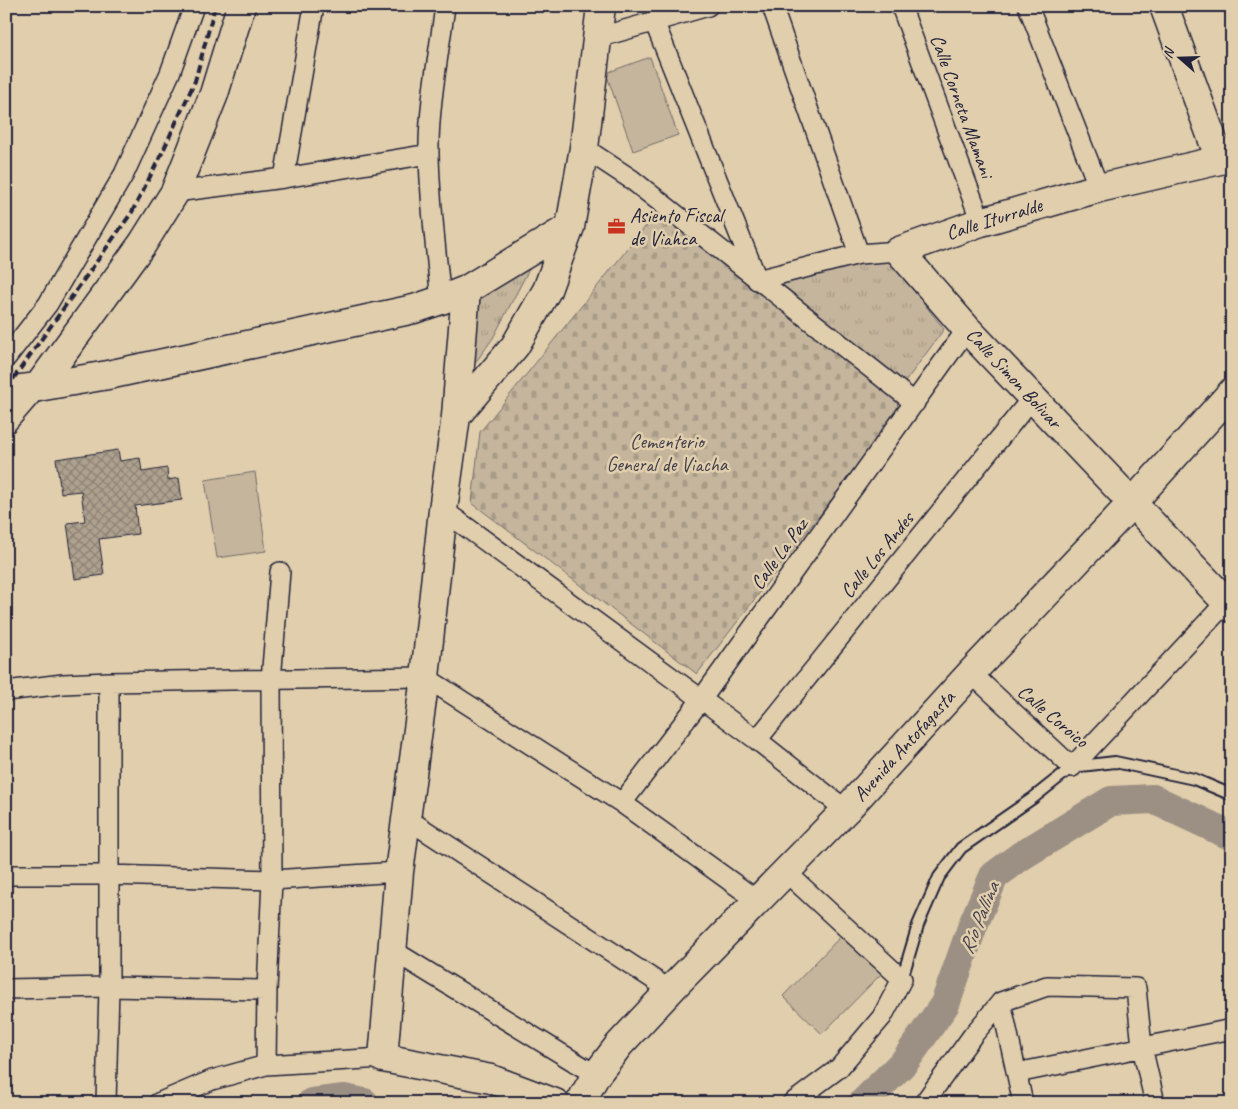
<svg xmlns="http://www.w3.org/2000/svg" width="1238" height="1109" font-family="Caveat,sans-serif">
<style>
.grass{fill:url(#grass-tufts);stroke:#736c6c}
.cemetery{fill:url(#cemetery-stones);stroke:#736c6c}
.pitch{fill:#c4b59c;stroke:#736c6c}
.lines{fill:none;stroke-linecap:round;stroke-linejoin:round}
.river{stroke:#9c9084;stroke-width:30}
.building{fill:url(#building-cross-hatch);stroke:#22223b}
.lane-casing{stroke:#22223b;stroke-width:14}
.street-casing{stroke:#22223b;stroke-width:22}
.secondary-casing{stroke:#22223b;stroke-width:31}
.primary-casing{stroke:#22223b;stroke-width:31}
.highway-casing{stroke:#22223b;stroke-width:31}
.lane{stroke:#e0ceac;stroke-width:10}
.street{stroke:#e0ceac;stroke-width:19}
.secondary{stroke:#e0ceac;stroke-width:28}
.primary{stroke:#e0ceac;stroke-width:28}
.highway{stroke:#e0ceac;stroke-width:28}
.rail{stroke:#22223b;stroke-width:4;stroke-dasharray:8 4;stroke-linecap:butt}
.labels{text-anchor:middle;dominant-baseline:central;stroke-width:5;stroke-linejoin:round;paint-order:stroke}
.street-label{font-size:20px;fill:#22223b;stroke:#e0ceac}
.poi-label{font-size:20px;fill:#22223b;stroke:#e0ceac;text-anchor:start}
.park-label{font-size:20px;fill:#423f4e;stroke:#e0ceac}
.water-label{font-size:21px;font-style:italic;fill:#403e4d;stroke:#e0ceac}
</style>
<defs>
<pattern id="grass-tufts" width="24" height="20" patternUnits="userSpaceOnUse" patternTransform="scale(1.25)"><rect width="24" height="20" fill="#c4b59c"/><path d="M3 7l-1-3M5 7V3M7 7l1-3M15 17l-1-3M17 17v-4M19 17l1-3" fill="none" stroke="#a89b87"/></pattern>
<pattern id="cemetery-stones" width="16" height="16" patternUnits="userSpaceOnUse" patternTransform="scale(1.25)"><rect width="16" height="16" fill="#c4b59c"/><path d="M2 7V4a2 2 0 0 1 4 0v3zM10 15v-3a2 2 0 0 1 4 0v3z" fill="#a89b87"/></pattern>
<pattern id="building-cross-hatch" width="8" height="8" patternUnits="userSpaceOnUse" patternTransform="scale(1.25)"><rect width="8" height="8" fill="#aea18e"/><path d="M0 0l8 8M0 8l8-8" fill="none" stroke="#8d8375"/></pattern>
</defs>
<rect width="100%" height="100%" fill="#e0ceac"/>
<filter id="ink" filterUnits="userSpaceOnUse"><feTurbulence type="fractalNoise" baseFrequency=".02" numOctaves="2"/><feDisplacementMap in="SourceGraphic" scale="10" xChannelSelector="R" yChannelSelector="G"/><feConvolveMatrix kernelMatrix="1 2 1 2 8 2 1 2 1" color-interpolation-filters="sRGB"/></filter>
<g filter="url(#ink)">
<path class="grass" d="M 538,252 L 493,338 L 468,373 L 477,287 Z
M 886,255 L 944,329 L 900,389 L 780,284 Z"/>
<path class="cemetery" d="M 658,211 L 898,402 L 896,416 L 697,674 L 472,503 L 480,432 Z"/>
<path class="pitch" d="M 650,57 L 678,135 L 633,151 L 606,73 Z
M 255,472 L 266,551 L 217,558 L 205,480 Z
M 843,934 L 882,973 L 822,1034 L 783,996 Z"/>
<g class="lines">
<path class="river" d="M 312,1103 L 344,1099 L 364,1103
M 863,1103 L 905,1061 L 945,1004 L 973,925 L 994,876 L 1021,856 L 1111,801 L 1153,799 L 1232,836"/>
</g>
<path class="building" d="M 118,450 L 120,461 L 140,458 L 142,472 L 167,468 L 168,480 L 179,478 L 182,500 L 135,506 L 138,534 L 99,539 L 104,575 L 75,579 L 67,523 L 85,521 L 81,491 L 61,493 L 56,459 Z"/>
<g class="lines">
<defs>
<path id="lane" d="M 902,979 L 918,925 L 939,877 L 961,848 L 1033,798 L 1072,767 L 1115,762 L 1194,779 L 1232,795"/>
<path id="street" d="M 772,6 L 859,254
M 901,6 L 981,222
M 1028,6 L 1099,188
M 654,21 L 757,279
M 597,38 L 708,6
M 584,148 L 631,179 L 915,403
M 284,178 L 314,6
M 175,192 L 284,178 L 429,154
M 757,280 L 859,254 L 899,251
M 441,300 C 436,252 430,203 429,155 C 428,107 439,54 445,6
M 6,358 L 48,304 L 124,174 L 170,73 L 194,6
M 6,424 L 38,387
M 443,510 L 757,740 L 846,810
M 971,673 L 1072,767 L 1232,596
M 6,691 L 63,684 L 109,682 L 425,677 L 622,803 L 758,901
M 757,740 L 1032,398
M 622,803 L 701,700 L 967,329
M 406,818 L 670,990
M 786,872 L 902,979 L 882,1017 L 839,1068 L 792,1103
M 6,875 L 109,875 L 272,880 L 399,872
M 392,950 L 596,1075
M 6,989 L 109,987 L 267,990
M 1001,1002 L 1023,1103
M 266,1065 L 267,990 L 272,880 L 271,680 L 280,572
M 1017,1073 L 1232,1029
M 106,1103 L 109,987 L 109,682
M 158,1103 L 212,1080 L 266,1065 L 383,1058
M 924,1103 L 973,1035 L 1001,1002 L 1047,986 L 1136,988 L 1142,1047 L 1155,1103"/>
<path id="secondary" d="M 1164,6 L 1220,160 L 1099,188 L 981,222 L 899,251 L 967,329 L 1232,608
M 466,290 L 456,416 L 443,510 L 425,677 L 399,872 L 383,1058 L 491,1079 L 555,1103
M 38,387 L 108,375 L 414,309 L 441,300 L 466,290 L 570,227
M 456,416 L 515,346 L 547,290 L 570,227 L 584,148 L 601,6"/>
<path id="primary" d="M 580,1103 L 596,1075 L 619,1045 L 676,984 L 846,810 L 971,673 L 1132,503 L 1232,392"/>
<path id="highway" d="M 6,391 L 38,387 L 143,243 L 175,192 L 214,94 L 241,6"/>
</defs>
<use href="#lane" class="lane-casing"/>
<use href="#street" class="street-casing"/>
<use href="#secondary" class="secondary-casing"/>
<use href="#primary" class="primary-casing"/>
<use href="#highway" class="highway-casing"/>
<use href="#lane" class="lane"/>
<use href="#street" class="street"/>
<use href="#secondary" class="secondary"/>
<use href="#primary" class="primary"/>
<use href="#highway" class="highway"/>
<path class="rail" d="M 6,389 L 132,212 L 162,153 L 195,81 L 215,6"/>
</g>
</g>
<defs>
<symbol id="office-bare" viewBox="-9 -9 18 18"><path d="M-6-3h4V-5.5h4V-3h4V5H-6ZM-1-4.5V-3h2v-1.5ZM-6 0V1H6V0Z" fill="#c8321e" stroke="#e0ceac" stroke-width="2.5" paint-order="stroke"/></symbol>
</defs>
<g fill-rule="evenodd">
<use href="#office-bare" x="604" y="214" width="25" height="25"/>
</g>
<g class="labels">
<g class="street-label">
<text transform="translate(962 106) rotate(70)">Calle Corneta Mamani</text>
<text transform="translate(994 219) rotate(-17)">Calle Iturralde</text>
<text transform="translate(1014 378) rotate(47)">Calle Simon Bolivar</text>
<text transform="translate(779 554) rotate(-54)">Calle La Paz</text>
<text transform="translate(877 555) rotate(-51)">Calle Los Andes</text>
<text transform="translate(1053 716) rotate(40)">Calle Coroico</text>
<text transform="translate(904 746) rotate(-48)">Avenida Antofagasta</text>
</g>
<g class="poi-label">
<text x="630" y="215">Asiento Fiscal<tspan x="630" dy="23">de Viahca</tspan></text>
</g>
<g class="park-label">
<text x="667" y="441">Cementerio<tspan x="667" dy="23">General de Viacha</tspan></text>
</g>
<g class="water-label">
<text transform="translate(979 918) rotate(-68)">Río Pallina</text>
</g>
</g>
<rect width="1238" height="1109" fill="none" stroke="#e0ceac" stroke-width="25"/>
<rect x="12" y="12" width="1213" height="1084" fill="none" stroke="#22223b" stroke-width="2" filter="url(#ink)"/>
<g transform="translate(1180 58) rotate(290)" stroke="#e0ceac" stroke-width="4" paint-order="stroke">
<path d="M0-4L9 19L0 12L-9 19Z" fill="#22223b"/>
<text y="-8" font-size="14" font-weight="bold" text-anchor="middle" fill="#22223b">N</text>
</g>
</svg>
